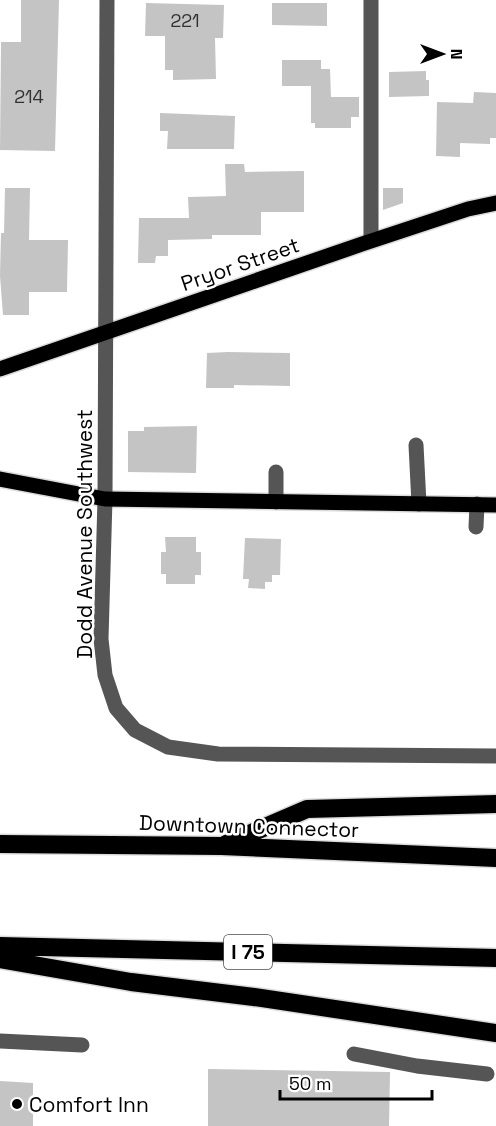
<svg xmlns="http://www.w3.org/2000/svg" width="496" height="1126" font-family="'Space Grotesk',sans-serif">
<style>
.building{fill:#c4c4c4}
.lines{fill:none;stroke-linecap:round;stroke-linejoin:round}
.major-casing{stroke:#dbdbdb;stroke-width:18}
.highway-casing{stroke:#dbdbdb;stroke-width:21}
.minor{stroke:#555;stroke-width:15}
.major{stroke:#000;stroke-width:15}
.highway{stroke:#000;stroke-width:18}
.poi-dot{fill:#000;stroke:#fff;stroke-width:2}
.labels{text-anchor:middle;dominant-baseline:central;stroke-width:5;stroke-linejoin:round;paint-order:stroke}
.number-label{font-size:18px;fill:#313131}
.shield{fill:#fff;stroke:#4c4c4c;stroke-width:1.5}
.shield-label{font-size:20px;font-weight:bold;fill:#000}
.street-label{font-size:21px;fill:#000;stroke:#fff}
.poi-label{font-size:21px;fill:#000;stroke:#fff;text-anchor:start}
</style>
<rect width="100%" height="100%" fill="#fff"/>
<path class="building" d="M 21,0 L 59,0 L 55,151 L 0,150 L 1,42 L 21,42 Z
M 146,3 L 224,5 L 223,38 L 215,38 L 216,79 L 173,80 L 173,70 L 165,70 L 165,36 L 145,36 Z
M 272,3 L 327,3 L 327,26 L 272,25 Z
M 282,60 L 321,60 L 321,69 L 330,69 L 331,97 L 359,97 L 359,117 L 351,117 L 351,128 L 315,128 L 315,123 L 311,123 L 311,86 L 282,86 Z
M 426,71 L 426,80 L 429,80 L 429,96 L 389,97 L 389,72 Z
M 474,92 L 496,93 L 496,138 L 490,138 L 490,144 L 460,143 L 460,157 L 436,156 L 437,102 L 473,103 Z
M 160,113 L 235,116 L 234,149 L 167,149 L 168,131 L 160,131 Z
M 225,164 L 244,164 L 245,172 L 304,171 L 304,212 L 261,212 L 261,235 L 212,235 L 212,239 L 168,240 L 168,256 L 156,256 L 155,263 L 138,263 L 139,218 L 189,218 L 188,197 L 226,196 Z
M 5,188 L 30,188 L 29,240 L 68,240 L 67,292 L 29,292 L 29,315 L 3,315 L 0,276 L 1,233 L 4,233 Z
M 383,188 L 403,188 L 403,203 L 383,210 Z
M 228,352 L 290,353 L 290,386 L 234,385 L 234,388 L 206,388 L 207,353 Z
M 197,426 L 196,473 L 128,472 L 128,431 L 144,431 L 144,427 Z
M 165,537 L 196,537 L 196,552 L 201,552 L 201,575 L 195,575 L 195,584 L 166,584 L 166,574 L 161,574 L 161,552 L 166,552 Z
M 245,538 L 281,539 L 280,575 L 272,575 L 272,582 L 265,582 L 265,589 L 248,588 L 249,579 L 243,579 Z
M 208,1069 L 390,1072 L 389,1126 L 208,1126 Z
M 0,1081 L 33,1083 L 33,1126 L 0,1126 Z"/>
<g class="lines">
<defs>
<path id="major" d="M 0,369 L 362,244 L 468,209 L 496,203
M 0,479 L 105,499 L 496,505"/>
<path id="highway" d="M 0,844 L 221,846 L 496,858
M 226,844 L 307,809 L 496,804
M 0,946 L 496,958
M 0,959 L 131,982 L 254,997 L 496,1033"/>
</defs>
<use href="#major" class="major-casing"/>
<use href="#highway" class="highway-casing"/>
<path class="minor" d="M 107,0 L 105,499 L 101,639 L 105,675 L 116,708 L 135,730 L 168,747 L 218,754 L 496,756
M 371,240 L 371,0
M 416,445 L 419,504
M 276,472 L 276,502
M 476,527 L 477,504
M 0,1041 L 82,1045
M 354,1054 L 417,1066 L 487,1074"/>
<use href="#major" class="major"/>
<use href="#highway" class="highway"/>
</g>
<circle class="poi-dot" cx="17" cy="1104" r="6"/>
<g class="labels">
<g class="number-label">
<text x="185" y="20">221</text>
<text x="29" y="96">214</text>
</g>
<rect class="shield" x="224" y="935" width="48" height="34" rx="4.5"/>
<g class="shield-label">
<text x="248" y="952">I 75</text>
</g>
<g class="street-label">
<text transform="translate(240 264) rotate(-19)">Pryor Street</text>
<text transform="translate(84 534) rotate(-90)">Dodd Avenue Southwest</text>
<text transform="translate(249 826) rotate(2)">Downtown Connector</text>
</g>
<g class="poi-label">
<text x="29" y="1104">Comfort Inn</text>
</g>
</g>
<g transform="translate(442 54) rotate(90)" stroke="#ffffff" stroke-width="4.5" paint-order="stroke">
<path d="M0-4.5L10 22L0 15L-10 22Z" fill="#000000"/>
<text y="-9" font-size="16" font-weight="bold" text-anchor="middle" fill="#000000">N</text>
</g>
<path d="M280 1090v9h152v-9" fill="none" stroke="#000000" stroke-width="3"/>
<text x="289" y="1090" font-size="18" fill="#000000" stroke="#ffffff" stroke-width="4.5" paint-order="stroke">50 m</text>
</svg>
